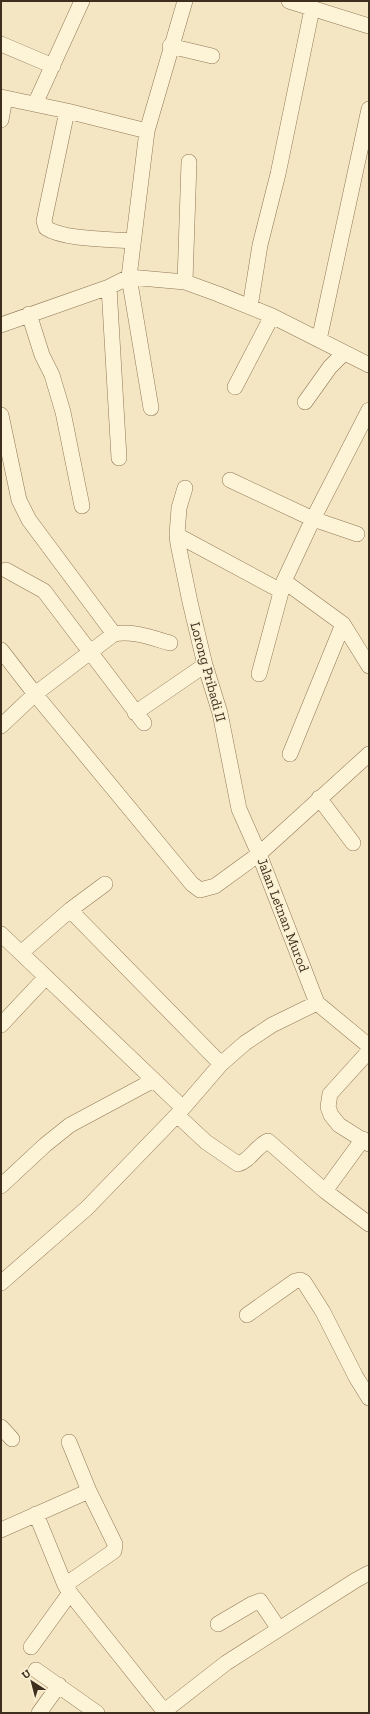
<svg xmlns="http://www.w3.org/2000/svg" width="370" height="1714" font-family="'Zilla Slab',serif">
<style>
.lines{fill:none;stroke-linecap:round;stroke-linejoin:round}
.street-casing{stroke:#907756;stroke-width:16}
.street{stroke:#fdf3d7;stroke-width:15}
.labels{text-anchor:middle;dominant-baseline:central;stroke-width:3.5;stroke-linejoin:round;paint-order:stroke}
.street-label{font-size:14px;fill:#3e2e1d;stroke:#faf0d3}
</style>
<rect width="100%" height="100%" fill="#f4e6c2"/>
<g class="lines">
<defs>
<path id="street" d="M 289,1 L 369,26
M 1,44 L 53,66
M 170,46 L 212,56
M 1,97 L 67,111 L 147,131
M 35,104 L 82,1
M 67,111 L 44,221 L 46,228 C 65,240 110,239 133,241
M 1,120 L 5,98
M 185,282 L 189,162
M 109,287 L 119,458
M 250,307 L 260,245 L 278,174 L 312,9
M 29,314 L 42,355 L 52,375 L 63,412 L 82,506
M 1,325 L 109,287 L 129,277 L 185,282 L 218,294 L 272,316 L 369,365
M 319,340 L 369,109
M 235,387 L 272,316
M 305,402 L 330,367 L 344,353
M 151,408 L 129,277 L 147,131 L 185,1
M 1,415 L 19,500 L 29,520 L 114,634
M 230,480 L 313,519 L 357,534
M 177,535 L 281,591
M 6,570 L 44,591 L 144,723
M 284,581 L 343,624 L 369,666
M 1,650 L 35,694 L 192,884 L 200,890 L 215,886 L 259,854 L 239,809 L 220,713 L 205,665 L 190,602 L 178,544 L 177,535 L 179,508 L 185,488
M 259,674 L 284,581 L 313,519 L 369,410
M 135,713 L 205,665
M 1,726 L 35,694 L 114,634 C 132,630 152,638 170,643
M 290,754 L 343,624
M 319,798 L 353,843
M 70,910 L 105,884
M 1,934 L 183,1108
M 21,953 L 70,910 L 221,1064
M 317,1003 L 259,854 L 369,754
M 1,1025 L 46,977
M 369,1051 L 330,1094 L 328,1107 L 331,1115 L 339,1125 L 369,1144
M 177,1115 L 206,1142 L 238,1164 C 250,1161 256,1146 268,1141 L 325,1191 L 369,1224
M 1,1186 L 45,1145 L 70,1125 L 154,1080
M 325,1191 L 363,1139
M 1,1283 L 87,1208 L 177,1115 L 221,1064 L 245,1043 L 272,1025 L 317,1003 L 369,1046
M 247,1315 L 295,1281 L 300,1280 L 304,1282 L 323,1312 L 356,1377 L 369,1398
M 1,1427 L 12,1439
M 36,1514 L 65,1585 L 70,1593 L 164,1711
M 1,1530 L 89,1491 L 69,1442
M 65,1585 L 114,1551 L 115,1544 L 89,1491
M 218,1624 L 252,1604 L 260,1601 L 279,1629
M 31,1647 L 70,1593
M 36,1670 L 97,1713
M 39,1713 L 59,1685
M 162,1713 L 226,1663 L 356,1580 L 369,1573"/>
</defs>
<use href="#street" class="street-casing"/>
<use href="#street" class="street"/>
</g>
<g class="labels">
<g class="street-label">
<text transform="translate(208 672) rotate(75)">Lorong Pribadi II</text>
<text transform="translate(283 915) rotate(69)">Jalan Letnan Murod</text>
</g>
</g>
<rect width="370" height="1714" fill="none" stroke="#3e2e1d" stroke-width="4"/>
<g transform="translate(32 1682) rotate(324)" stroke="#faf0d3" stroke-width="3" paint-order="stroke">
<path d="M0-3L7 15L0 10L-7 15Z" fill="#3e2e1d"/>
<text y="-6" font-size="11" font-weight="bold" text-anchor="middle" fill="#3e2e1d">U</text>
</g>
</svg>
